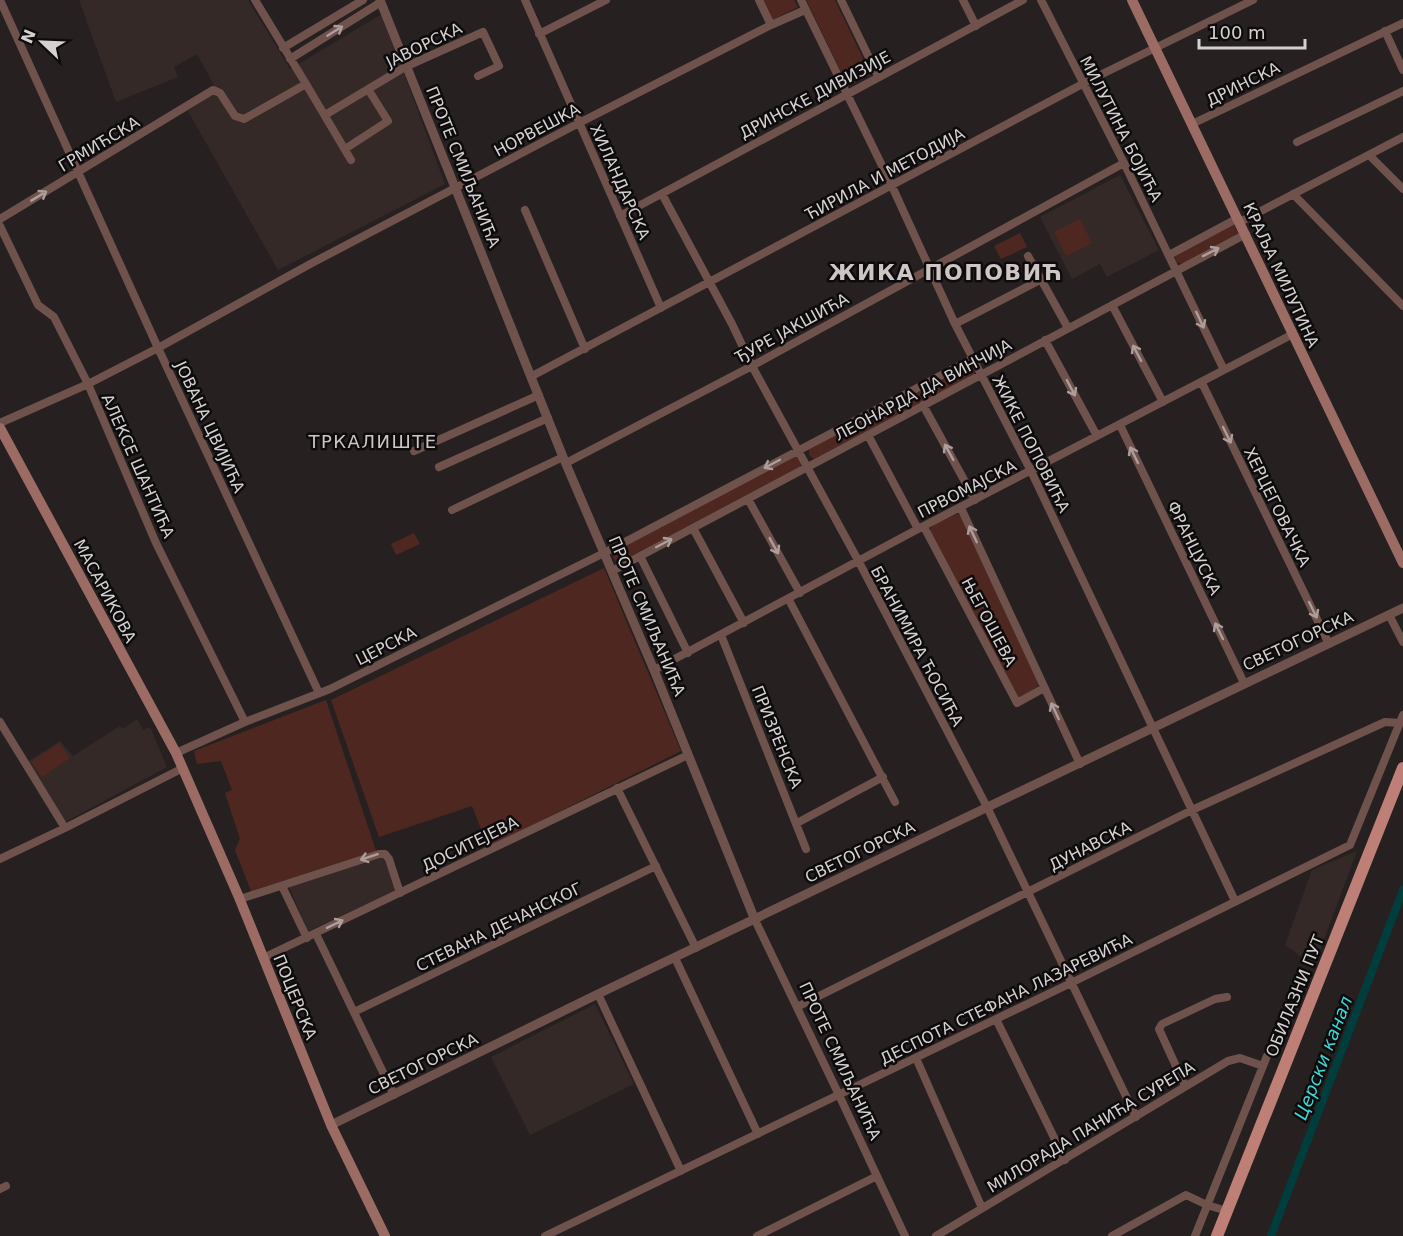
<svg xmlns="http://www.w3.org/2000/svg" width="1403" height="1236" font-family="'DejaVu Sans',sans-serif">
<style>
.built{fill:#342926}
.green{fill:#4f2721}
.lines{fill:none;stroke-linecap:round;stroke-linejoin:round}
.canal{stroke:#003d3d;stroke-width:8}
.minor{stroke:#70524c;stroke-width:8}
.tertiary{stroke:#70524c;stroke-width:9}
.secondary{stroke:#9c6c64;stroke-width:10}
.primary{stroke:#be8076;stroke-width:12}
.oneway{stroke:#ad9e9c}
.labels{text-anchor:middle;dominant-baseline:central;stroke-width:5;stroke-linejoin:round;paint-order:stroke}
.street-label{font-size:16px;fill:#d5d1d1;stroke:#0d0b0b}
.neighbourhood-label{font-size:18px;letter-spacing:1.5px;fill:#cdc6c5;stroke:#0d0b0b}
.water-label{font-size:18px;font-style:italic;fill:#3ed6d7;stroke:#0d0b0b}
.district-label{font-size:22px;font-weight:bold;letter-spacing:1.5px;fill:#cdc6c5;stroke:#0d0b0b}
</style>
<rect width="100%" height="100%" fill="#262120"/>
<path class="built" d="M 79,0 L 248,0 L 290,69 L 382,14 L 445,184 L 278,270 L 188,111 L 217,91 L 197,54 L 174,67 L 178,77 L 116,102 Z
M 1120,175 L 1159,250 L 1107,277 L 1100,264 L 1072,279 L 1040,217 Z
M 137,719 L 143,730 L 150,727 L 167,767 L 65,822 L 27,762 L 60,741 L 73,756 L 120,726 L 123,729 Z
M 1357,851 L 1314,966 L 1285,945 L 1312,870 Z
M 380,856 L 385,859 L 396,892 L 308,931 L 289,887 Z
M 595,1004 L 634,1084 L 530,1135 L 491,1057 Z"/>
<path class="green" d="M 762,0 L 794,0 L 798,7 L 772,20 Z
M 806,0 L 835,0 L 871,75 L 848,86 Z
M 1080,219 L 1092,243 L 1066,256 L 1054,232 Z
M 1232,225 L 1234,225 L 1239,234 L 1182,264 L 1176,262 L 1175,256 Z
M 1020,233 L 1027,247 L 1001,259 L 994,246 Z
M 969,364 L 975,368 L 974,375 L 814,459 L 809,455 L 809,448 Z
M 797,455 L 801,463 L 800,467 L 620,562 L 616,562 L 613,557 L 613,552 Z
M 957,514 L 961,515 L 1040,682 L 1037,687 L 1019,698 L 1017,697 L 929,531 L 933,525 Z
M 414,533 L 420,544 L 396,555 L 391,544 Z
M 604,568 L 681,751 L 488,847 L 472,806 L 379,837 L 331,700 Z
M 326,700 L 376,851 L 251,891 L 235,850 L 240,839 L 225,793 L 232,790 L 221,761 L 197,764 L 194,751 Z
M 59,743 L 70,758 L 42,777 L 31,762 Z"/>
<g class="lines">
<path class="canal" d="M 1271,1236 L 1403,890"/>
<path class="minor" d="M 0,0 L 158,348 L 319,693
M 255,0 L 306,84
M 525,0 L 661,308
M 759,0 L 771,25
M 801,0 L 891,184 L 955,324 L 1031,471 L 1235,901
M 841,0 L 878,76
M 963,0 L 976,26
M 1041,0 L 1124,163 L 1224,370
M 1385,31 L 1403,70
M 539,34 L 606,0
M 283,48 L 363,0
M 290,59 L 381,2
M 325,115 L 405,67 L 483,32 L 499,66 L 478,76
M 1192,124 L 1403,23
M 1297,142 L 1403,91
M 345,149 L 388,121 L 368,89
M 1369,155 L 1403,189
M 662,194 L 732,324 L 752,366 L 859,562 L 987,807 L 1136,1117
M 1293,194 L 1403,306
M 525,210 L 585,349
M 620,216 L 1023,0
M 0,219 L 213,90 L 220,93 L 235,116 L 244,119 L 306,84 L 351,160
M 1240,222 L 1403,137
M 0,226 L 38,305 L 54,317 L 88,384 L 156,543 L 245,722
M 1169,255 L 1238,218
M 1028,256 L 1068,328
M 1112,305 L 1163,402
M 955,324 L 1040,280
M 1045,340 L 1097,436
M 532,376 L 1090,80 L 1253,0
M 1202,383 L 1329,644
M 923,405 L 975,500
M 0,423 L 88,384 L 158,348 L 312,263 L 579,123 L 771,25 L 805,10
M 1120,425 L 1244,683
M 868,435 L 918,529
M 414,451 L 539,395
M 566,463 L 752,366 L 1124,163
M 439,467 L 548,418
M 748,499 L 800,593
M 961,508 L 1080,764
M 452,510 L 563,457
M 924,527 L 1017,703 L 1044,688
M 693,528 L 744,623
M 640,556 L 688,653
M 612,571 L 1246,234
M 789,600 L 895,802
M 1389,615 L 1403,642
M 721,635 L 806,849
M 654,670 L 918,529 L 1293,334
M 0,722 L 65,828
M 176,753 L 245,722 L 330,689 L 604,553 L 972,359
M 617,788 L 696,948
M 797,823 L 883,777
M 0,859 L 65,828 L 183,768
M 282,886 L 307,938
M 240,899 L 379,854 L 385,854 L 389,859 L 400,893
M 755,920 L 839,1095 L 905,1236
M 316,934 L 394,1095
M 263,958 L 688,755
M 675,958 L 758,1134
M 598,994 L 681,1171
M 797,1007 L 1192,810 L 1385,722 L 1400,723
M 354,1012 L 656,866
M 996,1019 L 1065,1160
M 916,1058 L 982,1208
M 1185,1086 L 1159,1029 L 1162,1024 L 1215,999 L 1227,997
M 0,1189 L 6,1186
M 545,1236 L 1071,983 L 1350,845 L 1403,715
M 757,1236 L 877,1176
M 936,1236 L 1228,1061 L 1240,1058 L 1263,1066
M 1112,1236 L 1186,1195 L 1207,1205 L 1227,1211
M 1195,1236 L 1267,1056"/>
<path class="tertiary" d="M 380,0 L 563,457 L 654,670 L 755,920
M 331,1125 L 598,994 L 1403,608"/>
<path class="secondary" d="M 1132,0 L 1403,563
M 0,428 L 176,753 L 238,895 L 331,1125 L 385,1236"/>
<path class="primary" d="M 1217,1236 L 1403,768"/>
</g>
<defs><path id="oneway-shaft" d="M-6 0H5M1.5-3L5.5 0L1.5 3" fill="none" stroke-width="1.6" stroke-linecap="round" stroke-linejoin="round" transform="scale(1.5)"/></defs>
<g class="oneway">
<use href="#oneway-shaft" transform="translate(335 31) rotate(-32)"/>
<use href="#oneway-shaft" transform="translate(39 196) rotate(-31)"/>
<use href="#oneway-shaft" transform="translate(1211 252) rotate(-27)"/>
<use href="#oneway-shaft" transform="translate(1200 320) rotate(65)"/>
<use href="#oneway-shaft" transform="translate(1137 353) rotate(-118)"/>
<use href="#oneway-shaft" transform="translate(1071 388) rotate(62)"/>
<use href="#oneway-shaft" transform="translate(1227 435) rotate(64)"/>
<use href="#oneway-shaft" transform="translate(949 452) rotate(-119)"/>
<use href="#oneway-shaft" transform="translate(1134 455) rotate(-116)"/>
<use href="#oneway-shaft" transform="translate(772 464) rotate(152)"/>
<use href="#oneway-shaft" transform="translate(973 534) rotate(-115)"/>
<use href="#oneway-shaft" transform="translate(664 543) rotate(-28)"/>
<use href="#oneway-shaft" transform="translate(774 546) rotate(61)"/>
<use href="#oneway-shaft" transform="translate(1313 610) rotate(64)"/>
<use href="#oneway-shaft" transform="translate(1219 631) rotate(-116)"/>
<use href="#oneway-shaft" transform="translate(1055 711) rotate(-115)"/>
<use href="#oneway-shaft" transform="translate(369 857) rotate(162)"/>
<use href="#oneway-shaft" transform="translate(335 924) rotate(-26)"/>
</g>
<g class="labels">
<g class="street-label">
<text transform="translate(424 45) rotate(-26)">ЈАВОРСКА</text>
<text transform="translate(1243 84) rotate(-26)">ДРИНСКА</text>
<text transform="translate(815 95) rotate(-28)">ДРИНСКЕ ДИВИЗИЈЕ</text>
<text transform="translate(1121 129) rotate(63)">МИЛУТИНА БОЈИЋА</text>
<text transform="translate(537 130) rotate(-28)">НОРВЕШКА</text>
<text transform="translate(99 144) rotate(-31)">ГРМИЋСКА</text>
<text transform="translate(463 167) rotate(68)">ПРОТЕ СМИЉАНИЋА</text>
<text transform="translate(885 174) rotate(-28)">ЋИРИЛА И МЕТОДИЈА</text>
<text transform="translate(620 182) rotate(66)">ХИЛАНДАРСКА</text>
<text transform="translate(1281 275) rotate(65)">КРАЉА МИЛУТИНА</text>
<text transform="translate(792 328) rotate(-29)">ЂУРЕ ЈАКШИЋА</text>
<text transform="translate(923 390) rotate(-28)">ЛЕОНАРДА ДА ВИНЧИЈА</text>
<text transform="translate(210 427) rotate(65)">ЈОВАНА ЦВИЈИЋА</text>
<text transform="translate(1031 444) rotate(63)">ЖИКЕ ПОПОВИЋА</text>
<text transform="translate(138 466) rotate(66)">АЛЕКСЕ ШАНТИЋА</text>
<text transform="translate(967 489) rotate(-27)">ПРВОМАЈСКА</text>
<text transform="translate(1277 507) rotate(64)">ХЕРЦЕГОВАЧКА</text>
<text transform="translate(1194 548) rotate(64)">ФРАНЦУСКА</text>
<text transform="translate(105 591) rotate(62)">МАСАРИКОВА</text>
<text transform="translate(647 616) rotate(67)">ПРОТЕ СМИЉАНИЋА</text>
<text transform="translate(989 622) rotate(62)">ЊЕГОШЕВА</text>
<text transform="translate(1298 641) rotate(-25)">СВЕТОГОРСКА</text>
<text transform="translate(386 646) rotate(-27)">ЦЕРСКА</text>
<text transform="translate(917 646) rotate(62)">БРАНИМИРА ЋОСИЋА</text>
<text transform="translate(777 737) rotate(68)">ПРИЗРЕНСКА</text>
<text transform="translate(470 844) rotate(-26)">ДОСИТЕЈЕВА</text>
<text transform="translate(1090 846) rotate(-27)">ДУНАВСКА</text>
<text transform="translate(860 852) rotate(-26)">СВЕТОГОРСКА</text>
<text transform="translate(499 927) rotate(-26)">СТЕВАНА ДЕЧАНСКОГ</text>
<text transform="translate(1295 996) rotate(-68)">ОБИЛАЗНИ ПУТ</text>
<text transform="translate(295 997) rotate(68)">ПОЦЕРСКА</text>
<text transform="translate(1006 999) rotate(-26)">ДЕСПОТА СТЕФАНА ЛАЗАРЕВИЋА</text>
<text transform="translate(840 1061) rotate(65)">ПРОТЕ СМИЉАНИЋА</text>
<text transform="translate(423 1064) rotate(-26)">СВЕТОГОРСКА</text>
<text transform="translate(1091 1127) rotate(-31)">МИЛОРАДА ПАНИЋА СУРЕПА</text>
</g>
<g class="neighbourhood-label">
<text x="373" y="441">ТРКАЛИШТЕ</text>
</g>
<g class="water-label">
<text transform="translate(1323 1058) rotate(-69)">Церски канал</text>
</g>
<g class="district-label">
<text x="946" y="272">ЖИКА ПОПОВИЋ</text>
</g>
</g>
<g transform="translate(42 42) rotate(293)" stroke="#0d0b0b" stroke-width="4.5" paint-order="stroke">
<path d="M0-4.5L10 22L0 15L-10 22Z" fill="#d5d1d1"/>
<text y="-9" font-size="16" font-weight="bold" text-anchor="middle" fill="#d5d1d1">N</text>
</g>
<path d="M1199 39v9h106v-9" fill="none" stroke="#d5d1d1" stroke-width="3"/>
<text x="1208" y="39" font-size="18" fill="#d5d1d1" stroke="#0d0b0b" stroke-width="4.5" paint-order="stroke">100 m</text>
</svg>
